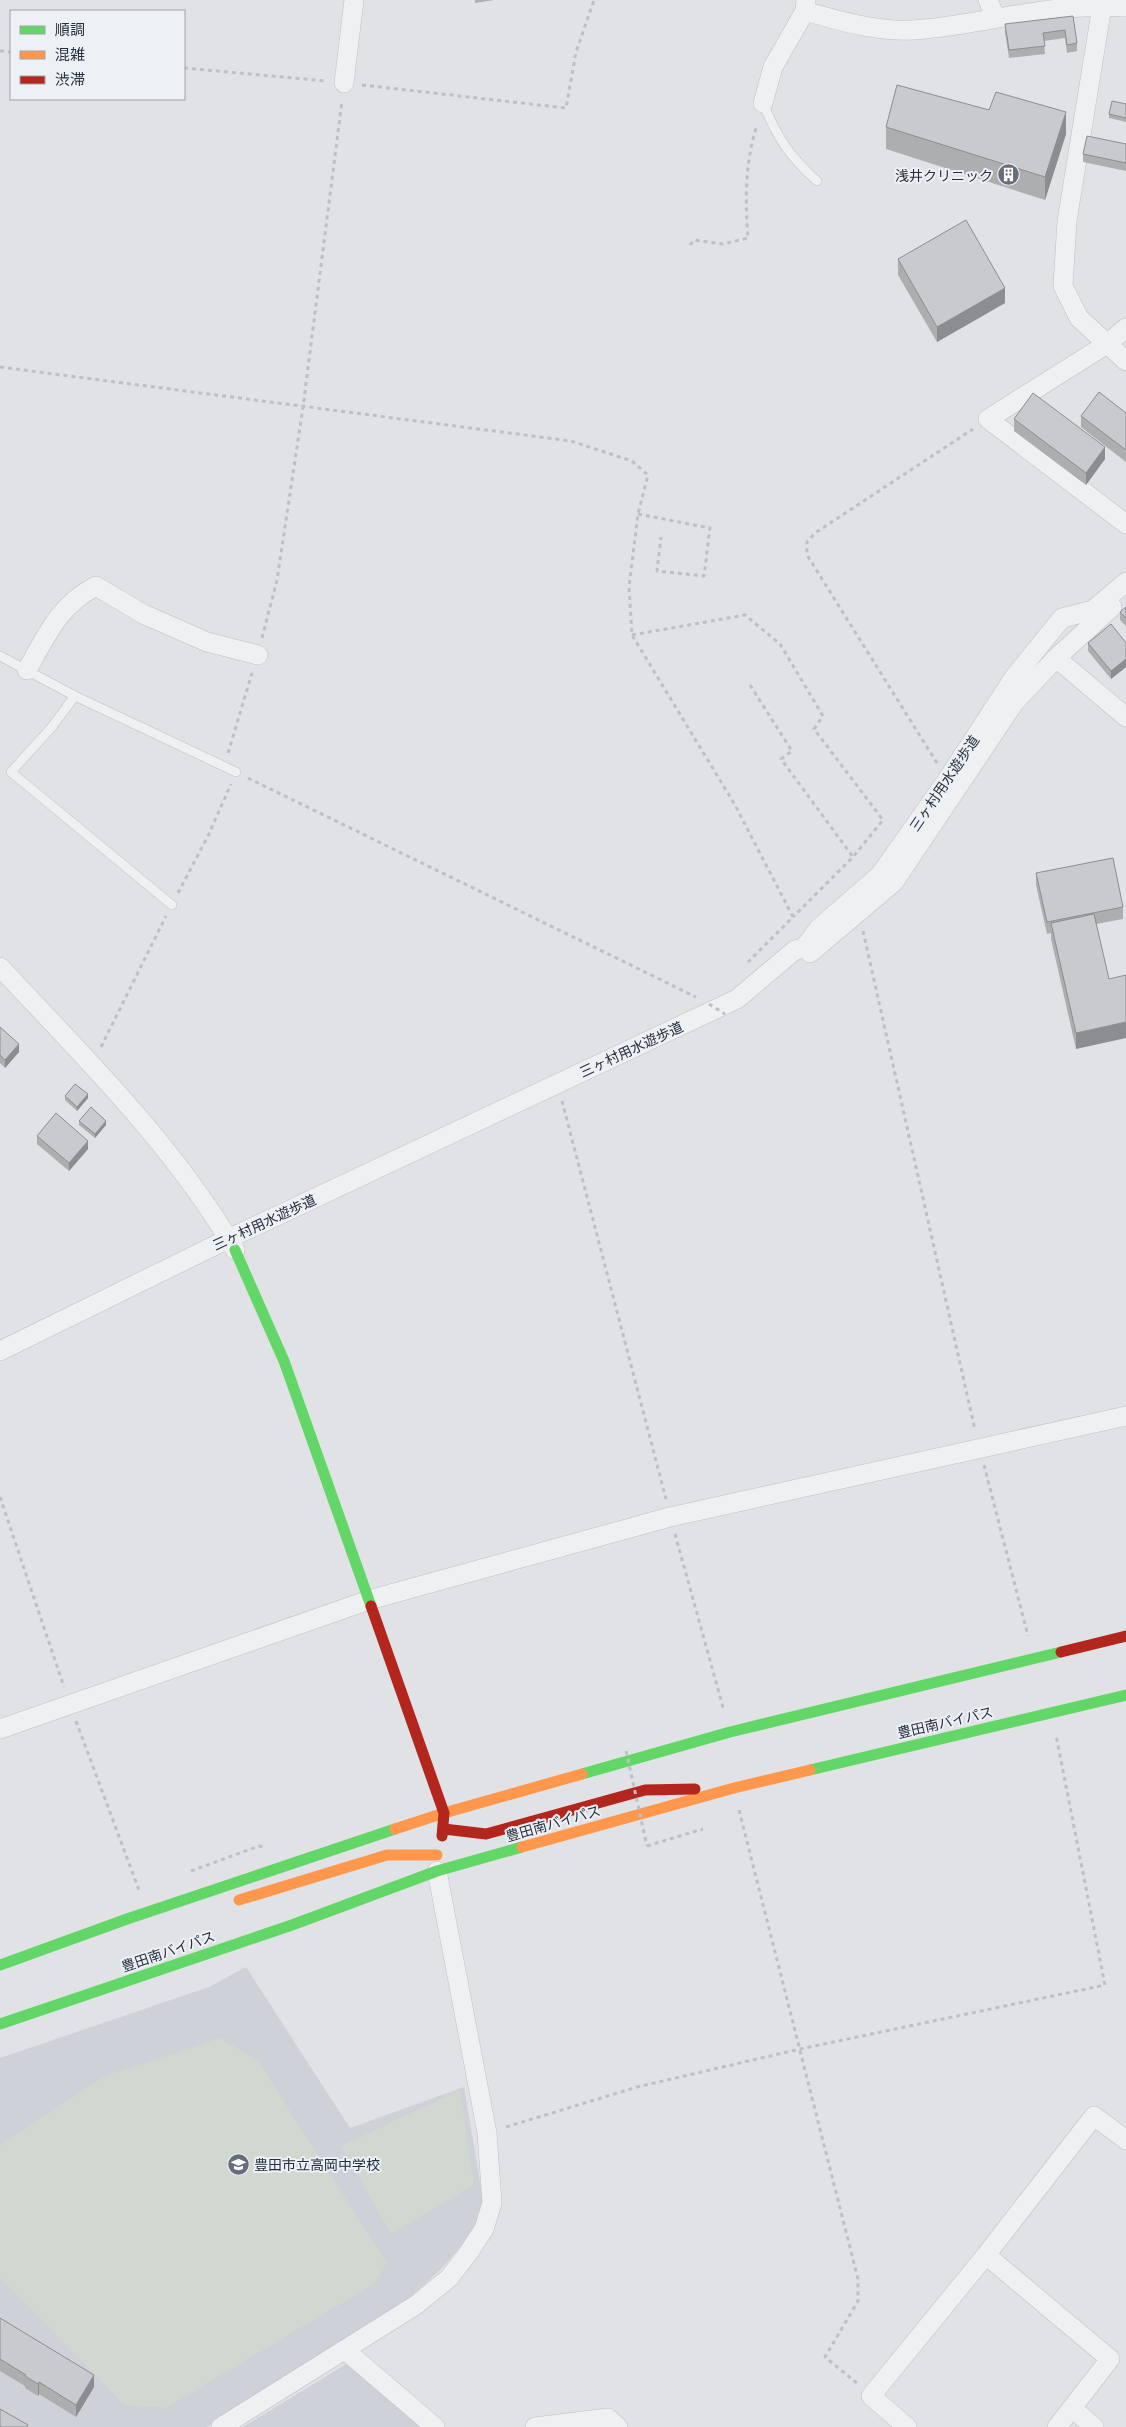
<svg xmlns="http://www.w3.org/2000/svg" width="1126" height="2427" font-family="Inter,'Noto Sans JP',sans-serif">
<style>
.built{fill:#ced1d8}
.grass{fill:#d0d8d0}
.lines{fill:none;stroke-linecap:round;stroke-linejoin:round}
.lane-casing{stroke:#bec0c3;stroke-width:10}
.street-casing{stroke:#bec0c3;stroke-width:20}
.path{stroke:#bec0c5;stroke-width:3;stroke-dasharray:4 4;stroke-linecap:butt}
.lane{stroke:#eff0f1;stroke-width:9}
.street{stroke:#eff0f1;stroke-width:19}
.fast{stroke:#63d668;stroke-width:11}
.slow{stroke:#ff974d;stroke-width:11}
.jam{stroke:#b3261e;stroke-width:11}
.path-bridge{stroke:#bec0c5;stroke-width:3;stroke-dasharray:4 4;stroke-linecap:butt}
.wall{fill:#acaeb0}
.shaded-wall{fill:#8c8d90}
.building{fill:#c8cacd;stroke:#8c8d90}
.labels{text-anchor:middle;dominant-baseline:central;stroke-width:4;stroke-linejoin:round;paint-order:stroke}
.poi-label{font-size:14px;fill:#272f3d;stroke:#edf0f5;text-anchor:end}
.street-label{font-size:14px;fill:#272f3d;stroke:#edf0f5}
</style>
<rect width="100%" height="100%" fill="#e0e2e5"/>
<path class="built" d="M 246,1967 L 350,2128 L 464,2087 L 483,2200 L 472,2233 L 443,2267 L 400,2307 L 207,2427 L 0,2427 L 0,2058 L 209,1987 Z
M 348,2363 L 422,2427 L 243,2427 Z"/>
<path class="grass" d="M 220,2038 L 258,2061 L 387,2263 L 374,2284 L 166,2408 L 125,2405 L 0,2278 L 0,2145 L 105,2076 Z
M 460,2090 L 474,2185 L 391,2234 L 341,2146 Z"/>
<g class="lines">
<defs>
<path id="lane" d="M 763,103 C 777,137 789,156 817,181
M 0,656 L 75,696 L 236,772
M 75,696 L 51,728 L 11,772 L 172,905"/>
<path id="street" d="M 806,0 L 805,11 C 843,22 884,34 925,29 C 992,22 1058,2 1126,7
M 988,0 L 995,17
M 1103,0 L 1067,221 L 1063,286 L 1079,318 L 1126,361
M 344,83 L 354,0
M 763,103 L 773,67 L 805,11
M 1126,328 L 1107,344 L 988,419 L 1126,524
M 1056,658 L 1126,717
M 27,670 C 47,635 59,605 96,586 L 143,614 L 207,642 L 258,655
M 810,953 L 894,882 L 1014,703 L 1056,658 L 1112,607
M 0,967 C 83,1056 173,1144 235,1250
M 0,1351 L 228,1239 L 737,999 L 795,950 L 804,948 L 819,928 L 880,875 L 947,780 L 1015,676 L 1062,618 L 1093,610 L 1126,582
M 0,1729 L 369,1600 L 670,1517 L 1126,1416
M 986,2255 L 1110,2359 L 1057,2427
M 345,2350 L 435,2427
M 1072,2408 L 1094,2427
M 221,2427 L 416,2305 L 449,2278 L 469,2252 L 484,2229 L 492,2203 L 487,2133 L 437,1871
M 535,2427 L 608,2418 L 618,2427
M 907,2427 L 871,2396 L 986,2255 L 1094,2116 L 1126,2140"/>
</defs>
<use href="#lane" class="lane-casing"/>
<use href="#street" class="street-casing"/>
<path class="path" d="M 0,51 L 11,52
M 184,68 L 326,81
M 362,85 L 566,108 L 576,52 L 594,0
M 690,245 L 694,240 L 723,244 L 748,238 C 745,199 745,162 757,125
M 0,367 L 571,441 L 632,461 L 648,475 L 638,514 L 629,587 L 632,635 L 735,805 L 793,917 L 748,962
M 638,514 L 710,528 L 704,576 L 657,571 L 661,537
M 632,635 L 745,615 L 780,644 L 823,716 L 814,729 L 883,820 L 853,857 L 793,917
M 262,638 L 277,580 L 303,407 L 342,101
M 750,685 L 792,751 L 781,759 L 853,857
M 228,753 L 252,673
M 937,763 L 807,555 L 807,542 L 815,533 L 973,429
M 248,778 L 696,997
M 178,893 L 208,836 L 231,784
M 863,931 L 975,1430
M 101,1047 L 166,916
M 562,1101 L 666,1499
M 984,1465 L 1028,1636
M 0,1497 L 64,1687
M 675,1534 L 724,1711
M 76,1721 L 139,1890
M 739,1810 L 858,2279 L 858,2301 L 825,2357 L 858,2384
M 647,1846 L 703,1829
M 191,1871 L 259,1846 L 266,1848
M 506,2127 L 637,2087 L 800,2049 L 1105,1985 L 1056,1735"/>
<use href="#lane" class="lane"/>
<use href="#street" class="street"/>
<path class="fast" d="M 235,1250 L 284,1361 L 371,1606
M 810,1770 L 1126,1695
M 582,1774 L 730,1732 L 1061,1652
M 0,1965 L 127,1919 L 395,1829
M 0,2024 L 292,1925 L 437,1871 L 522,1847"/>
<path class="slow" d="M 395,1829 L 444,1813 L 582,1774
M 522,1847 L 734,1788 L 810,1770
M 239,1900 L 387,1855 L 437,1855"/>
<path class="jam" d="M 371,1606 L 444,1813 L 442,1836
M 1061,1652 L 1126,1636
M 444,1829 L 486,1834 L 645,1790 L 695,1789"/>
<path class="path-bridge" d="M 709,1004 L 725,1014
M 626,1751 L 647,1846"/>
</g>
<path class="wall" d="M 475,0 L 494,0 L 475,3 Z
M 1073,16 L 1077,43 L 1077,51 L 1067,53 L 1065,38 L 1044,41 L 1045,54 L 1009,58 L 1005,32 L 1005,24 Z
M 1126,104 L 1126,122 L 1109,118 L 1109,114 Z
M 886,127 L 1066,134 L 1045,200 L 886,149 Z
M 1126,144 L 1126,171 L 1083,162 L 1083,154 Z
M 898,259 L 1005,303 L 937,342 L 898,275 Z
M 1126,413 L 1126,462 L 1081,427 L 1081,416 Z
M 1014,419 L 1105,459 L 1086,485 L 1014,431 Z
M 1126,607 L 1126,626 L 1120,620 L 1120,612 Z
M 1088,643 L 1126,643 L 1126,667 L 1111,679 L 1088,651 Z
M 1036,873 L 1123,907 L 1123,919 L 1096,924 L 1076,1049 L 1051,939 L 1051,933 L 1047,934 L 1036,885 Z
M 0,1027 L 19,1052 L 5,1068 L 0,1063 Z
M 65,1096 L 88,1098 L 77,1111 L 65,1100 Z
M 79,1121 L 106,1125 L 95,1138 L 79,1125 Z
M 37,1136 L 88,1149 L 69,1171 L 37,1144 Z
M 0,2318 L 94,2387 L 76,2417 L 39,2394 L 38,2396 L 25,2388 L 25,2386 L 0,2371 Z"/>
<path class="shaded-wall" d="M 1066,112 L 1066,134 L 1045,200 L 1045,177 Z
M 1005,288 L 1005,303 L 937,342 L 937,327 Z
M 1105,447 L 1105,459 L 1086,485 L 1086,473 Z
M 1126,659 L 1126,667 L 1111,679 L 1111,671 Z
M 1126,1022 L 1126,1038 L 1076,1049 L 1076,1033 Z
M 19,1044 L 19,1052 L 5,1068 L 5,1060 Z
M 88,1094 L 88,1098 L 77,1111 L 77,1107 Z
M 106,1121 L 106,1125 L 95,1138 L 95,1134 Z
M 88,1141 L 88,1149 L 69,1171 L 69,1163 Z
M 94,2375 L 94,2387 L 76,2417 L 76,2405 Z
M 39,2382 L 39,2394 L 38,2396 L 38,2384 Z"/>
<path class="building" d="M 1073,16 L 1077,43 L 1067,45 L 1065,30 L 1043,33 L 1045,46 L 1009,50 L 1005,24 Z
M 897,85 L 989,110 L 996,92 L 1066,112 L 1045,177 L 886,127 Z
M 1112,101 L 1126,104 L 1126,118 L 1109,114 Z
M 1087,136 L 1126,144 L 1126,163 L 1083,154 Z
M 966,220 L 1005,288 L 937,327 L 898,259 Z
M 1099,392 L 1126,413 L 1126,450 L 1081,416 Z
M 1033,393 L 1105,447 L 1086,473 L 1014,419 Z
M 1126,607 L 1126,618 L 1120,612 Z
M 1111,624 L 1126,643 L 1126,659 L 1111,671 L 1088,643 Z
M 1113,858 L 1123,907 L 1047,922 L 1036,873 Z
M 1094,914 L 1109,979 L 1126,975 L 1126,1022 L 1076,1033 L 1051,923 Z
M 0,1027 L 19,1044 L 5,1060 L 0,1055 Z
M 75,1084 L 88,1094 L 77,1107 L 65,1096 Z
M 91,1107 L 106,1121 L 95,1134 L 79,1121 Z
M 56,1113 L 88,1141 L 69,1163 L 37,1136 Z
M 0,2318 L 94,2375 L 76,2405 L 39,2382 L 38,2384 L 25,2376 L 26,2375 L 0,2359 Z
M 0,2409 L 28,2425 L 27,2427 L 0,2427 Z"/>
<defs>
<symbol id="building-disc" viewBox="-11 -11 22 22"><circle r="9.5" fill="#686e78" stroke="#edf0f5"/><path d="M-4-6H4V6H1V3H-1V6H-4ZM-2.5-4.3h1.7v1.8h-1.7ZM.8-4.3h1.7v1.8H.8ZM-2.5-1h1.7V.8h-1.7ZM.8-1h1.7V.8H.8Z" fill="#fff"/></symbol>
<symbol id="school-disc" viewBox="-11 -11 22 22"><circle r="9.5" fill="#686e78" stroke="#edf0f5"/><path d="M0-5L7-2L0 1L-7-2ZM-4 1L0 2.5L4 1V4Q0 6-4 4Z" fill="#fff"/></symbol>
</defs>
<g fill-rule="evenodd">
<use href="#building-disc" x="996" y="162" width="25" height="25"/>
<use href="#school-disc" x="226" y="2152" width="25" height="25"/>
</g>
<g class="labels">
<g class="poi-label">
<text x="993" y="175">浅井クリニック</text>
<text x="254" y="2164" text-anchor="start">豊田市立高岡中学校</text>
</g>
<g class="street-label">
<text transform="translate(944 783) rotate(-56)">三ヶ村用水遊歩道</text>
<text transform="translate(631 1049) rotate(-25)">三ヶ村用水遊歩道</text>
<text transform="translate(264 1222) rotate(-25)">三ヶ村用水遊歩道</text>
<text transform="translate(945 1722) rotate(-13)">豊田南バイパス</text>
<text transform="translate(553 1823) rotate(-16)">豊田南バイパス</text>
<text transform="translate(168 1951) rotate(-19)">豊田南バイパス</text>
</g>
</g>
<rect x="10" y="10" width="175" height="90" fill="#edf0f5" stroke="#9ea3ab"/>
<rect x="20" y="26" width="25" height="8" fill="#63d668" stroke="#9ea3ab"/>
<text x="55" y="35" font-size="15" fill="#272f3d">順調</text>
<rect x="20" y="51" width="25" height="8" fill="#ff974d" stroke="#9ea3ab"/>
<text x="55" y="60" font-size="15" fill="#272f3d">混雑</text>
<rect x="20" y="76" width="25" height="8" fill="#b3261e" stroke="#9ea3ab"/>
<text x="55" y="85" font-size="15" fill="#272f3d">渋滞</text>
</svg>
